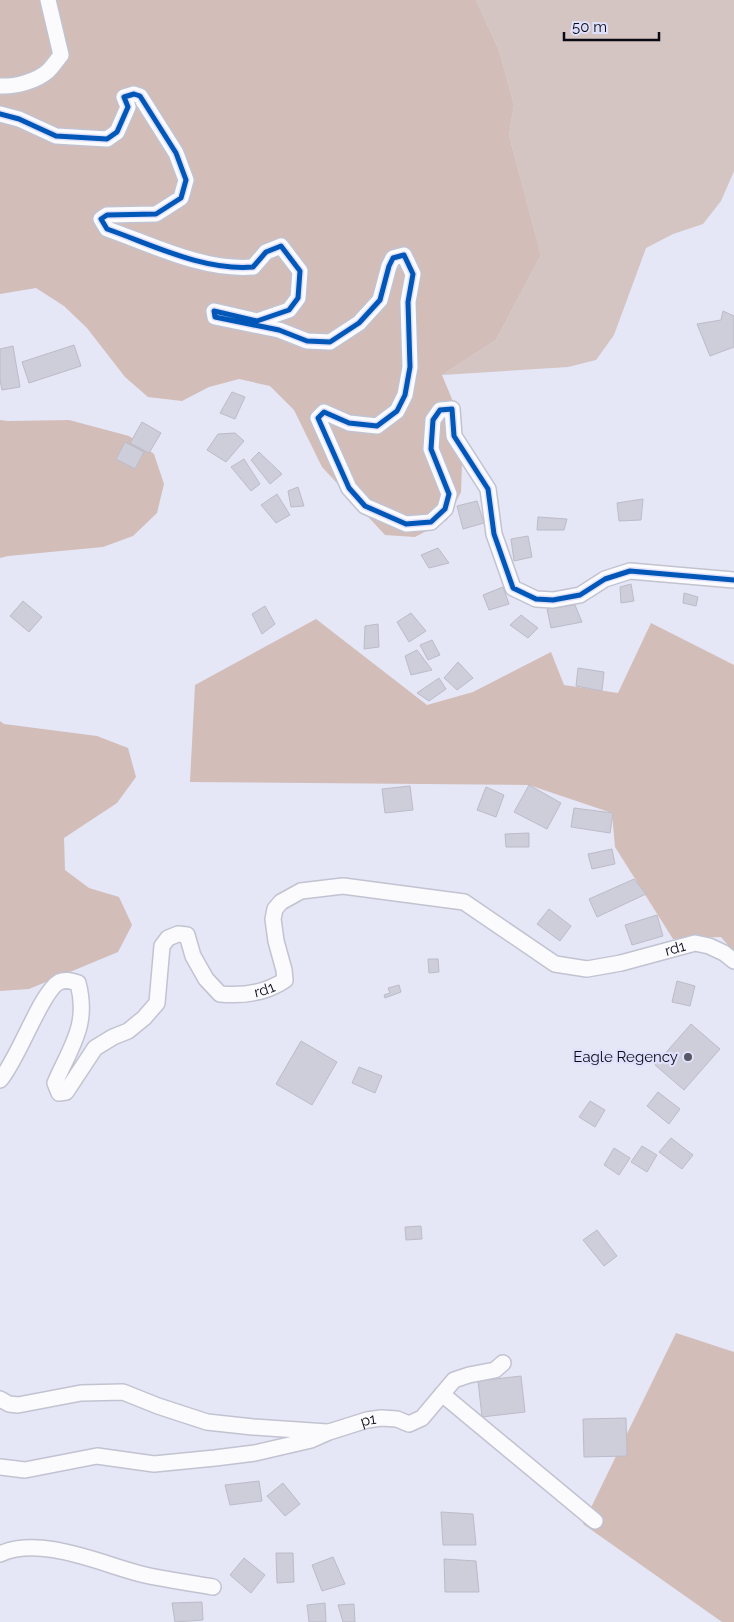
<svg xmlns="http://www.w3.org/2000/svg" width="734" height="1622" font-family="Raleway,sans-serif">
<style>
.green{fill:#d4c4c2}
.forest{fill:#d2bdb9}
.building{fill:#cecedb;stroke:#bcbcc9}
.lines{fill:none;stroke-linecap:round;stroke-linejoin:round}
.minor-casing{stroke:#c2c3d1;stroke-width:18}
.minor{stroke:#fbfbfe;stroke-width:15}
.cycleway-casing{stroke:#dfe0fc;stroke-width:8}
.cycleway{stroke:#0057b8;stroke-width:5}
.poi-dot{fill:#575764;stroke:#dfe0fc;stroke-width:2}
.labels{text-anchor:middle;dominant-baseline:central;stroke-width:4.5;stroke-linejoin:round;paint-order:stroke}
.street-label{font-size:15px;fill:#0a0a15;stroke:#dfe0fc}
.poi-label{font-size:15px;fill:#0a0a15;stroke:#dfe0fc;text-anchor:end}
</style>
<rect width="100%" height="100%" fill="#e5e6f6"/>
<path class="green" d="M 476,0 L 734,0 L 734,171 L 721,201 L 703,224 L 673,234 L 646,248 L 614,335 L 596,360 L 568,367 L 442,375 L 496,340 L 541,255 L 509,135 L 514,105 L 499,50 Z"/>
<path class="forest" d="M 0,0 L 476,0 L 499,50 L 514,105 L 509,135 L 541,255 L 496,340 L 442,375 L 454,404 L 462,463 L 461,492 L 447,520 L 415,537 L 385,535 L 322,467 L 294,410 L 270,386 L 239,379 L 209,387 L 182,401 L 148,397 L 125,377 L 87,328 L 64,306 L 36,288 L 0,294 Z
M 0,420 L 8,421 L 69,420 L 129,436 L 154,454 L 164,484 L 157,513 L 133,536 L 103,547 L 8,556 L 0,558 Z
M 316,619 L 427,705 L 473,692 L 551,652 L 564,685 L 618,693 L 651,623 L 734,665 L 734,952 L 721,937 L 673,939 L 615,847 L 612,813 L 529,785 L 190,782 L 195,685 Z
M 0,721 L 4,724 L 97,736 L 128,748 L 136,777 L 117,803 L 64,838 L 65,870 L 89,888 L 119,897 L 132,925 L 118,952 L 29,989 L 0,991 Z
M 676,1333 L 734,1352 L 734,1622 L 722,1622 L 583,1524 Z"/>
<path class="building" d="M 723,311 L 734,316 L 734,347 L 710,356 L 697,324 L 721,320 Z
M 74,345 L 81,366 L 29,383 L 22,362 Z
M 13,346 L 20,387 L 2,390 L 0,380 L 0,349 Z
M 232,392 L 245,397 L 235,419 L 220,413 Z
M 142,422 L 161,433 L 149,453 L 130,443 Z
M 235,433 L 244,441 L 226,462 L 207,450 L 218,434 Z
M 125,442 L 144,452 L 135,469 L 116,459 Z
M 259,452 L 282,474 L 270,484 L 251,460 Z
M 244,459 L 260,484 L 251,491 L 231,467 Z
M 298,487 L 304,506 L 291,507 L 288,491 Z
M 277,494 L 290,515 L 276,523 L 261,505 Z
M 643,499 L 641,520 L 619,521 L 617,503 Z
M 477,501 L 484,523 L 463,529 L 457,506 Z
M 538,517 L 567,519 L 564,530 L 537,530 Z
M 528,536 L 532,557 L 514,561 L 511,539 Z
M 438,548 L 449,563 L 429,568 L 421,555 Z
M 631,584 L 634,601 L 621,603 L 620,587 Z
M 503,587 L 509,604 L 489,610 L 483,595 Z
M 684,593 L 698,597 L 696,606 L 683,603 Z
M 23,601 L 42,617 L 29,632 L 10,616 Z
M 575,605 L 582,622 L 551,628 L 547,609 Z
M 265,606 L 275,624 L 262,634 L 252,614 Z
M 411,613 L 426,631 L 409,642 L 397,622 Z
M 521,615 L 538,628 L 528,638 L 510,625 Z
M 378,624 L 379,647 L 364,649 L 365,626 Z
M 432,640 L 440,655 L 428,660 L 420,645 Z
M 417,650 L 432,670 L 411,675 L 405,656 Z
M 458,662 L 473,678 L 457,690 L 444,678 Z
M 578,668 L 604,672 L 602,691 L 576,686 Z
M 439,678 L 446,689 L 429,701 L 417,693 Z
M 529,785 L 561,803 L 547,829 L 514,812 Z
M 410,786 L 413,810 L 385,813 L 382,789 Z
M 486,787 L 504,795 L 496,817 L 477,810 Z
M 574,808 L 613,813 L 610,833 L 571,827 Z
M 529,833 L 529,847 L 506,847 L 505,834 Z
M 612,849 L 615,864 L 592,869 L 588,854 Z
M 634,879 L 646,894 L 597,917 L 589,899 Z
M 549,909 L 571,926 L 560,941 L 537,924 Z
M 657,915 L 663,936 L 632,945 L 625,925 Z
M 428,959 L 438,959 L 439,972 L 429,973 Z
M 677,981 L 695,986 L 690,1006 L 672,1002 Z
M 399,985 L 401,992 L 385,998 L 384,995 L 390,993 L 388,988 Z
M 691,1024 L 720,1049 L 684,1090 L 655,1065 Z
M 301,1041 L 337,1062 L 312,1105 L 276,1084 Z
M 359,1067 L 382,1076 L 375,1093 L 352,1083 Z
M 658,1092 L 680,1109 L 669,1124 L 647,1106 Z
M 590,1101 L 605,1110 L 595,1127 L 579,1117 Z
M 671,1138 L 693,1155 L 682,1169 L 659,1152 Z
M 642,1146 L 657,1155 L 647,1172 L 631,1162 Z
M 614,1148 L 630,1158 L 619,1175 L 604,1165 Z
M 421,1226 L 422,1239 L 406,1240 L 405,1227 Z
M 597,1230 L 617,1256 L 604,1266 L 583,1240 Z
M 521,1376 L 525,1412 L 482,1417 L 478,1381 Z
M 626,1418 L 627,1456 L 584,1457 L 583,1419 Z
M 259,1481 L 262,1501 L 230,1505 L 225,1485 Z
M 283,1483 L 300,1504 L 285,1516 L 267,1496 Z
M 441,1512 L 473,1514 L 476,1545 L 443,1545 Z
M 276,1553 L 293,1553 L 294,1582 L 277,1583 Z
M 333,1557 L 345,1584 L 322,1591 L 312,1565 Z
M 244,1558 L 265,1575 L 251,1593 L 230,1575 Z
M 444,1559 L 476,1561 L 479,1592 L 445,1592 Z
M 202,1602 L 203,1620 L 175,1622 L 172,1603 Z
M 325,1603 L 326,1622 L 309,1622 L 307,1605 Z
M 354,1604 L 355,1622 L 343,1622 L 338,1605 Z"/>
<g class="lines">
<defs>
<g id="minor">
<path d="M 0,86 C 15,87 37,81 48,71 C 53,66 57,60 61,55 L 48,0"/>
<path d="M 0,114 L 19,119 L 56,136 L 107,139 L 117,132 L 128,107 L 124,97 L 134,94 L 140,96 L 176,153 L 186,180 L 181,198 L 156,214 L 107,215 L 101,219 L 107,229 C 153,245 203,271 253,267 L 266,252 L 281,246 L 300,271 L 298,298 L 289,310 L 257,321 L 214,311 L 215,317 L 279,330 L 307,341 L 330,342 L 359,323 L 380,300 L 389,266 L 393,258 L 404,255 L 413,274 L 408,302 L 410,367 L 405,395 L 397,411 L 377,426 L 349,423 L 324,412 L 318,418 L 349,488 L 365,506 L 406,524 L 431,522 L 445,509 L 449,494 L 431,449 L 433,420 L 440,410 L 452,409 L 454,436 L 488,489 L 494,534 L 513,588 L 536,599 L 553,600 L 580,595 L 605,579 L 630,571 L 734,580"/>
<path id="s1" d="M 0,1080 C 18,1060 41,992 59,982 C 66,979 71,981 78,983 C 89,1025 71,1046 55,1083 L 59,1093 L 66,1092 L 95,1048 L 113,1037 L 128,1031 L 144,1018 L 157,1003 L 162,946 L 168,938 L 178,934 L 187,935 L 193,956 L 206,979 L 220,994 C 242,996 266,993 285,980 L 284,970 L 276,941 L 273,919 L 275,909 L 281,902 L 301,891 L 343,886 L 464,902 L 555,964 L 587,969 L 621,963 L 695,943 L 709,946 L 724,953 L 734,961"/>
<path d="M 442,1394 L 595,1521"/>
<path d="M 0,1399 L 9,1404 L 18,1405 L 81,1393 L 123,1392 L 158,1406 L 207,1422 L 253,1427 L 327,1432"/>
<path id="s2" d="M 0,1467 L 25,1470 L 97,1456 L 154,1464 L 215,1458 L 255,1453 L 311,1440 L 329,1432 L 367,1420 L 381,1418 L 397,1419 L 409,1424 L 422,1418 L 454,1380 L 469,1375 L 495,1370 L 503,1363"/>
<path d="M 0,1554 C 42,1535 103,1565 145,1575 C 168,1580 191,1583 213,1587"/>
</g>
</defs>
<use href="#minor" class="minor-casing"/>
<use href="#minor" class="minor"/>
<defs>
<path id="cycleway" d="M 0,114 L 19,119 L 56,136 L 107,139 L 117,132 L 128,107 L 124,97 L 134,94 L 140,96 L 176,153 L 186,180 L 181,198 L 156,214 L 107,215 L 101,219 L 107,229 C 153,245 203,271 253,267 L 266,252 L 281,246 L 300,271 L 298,298 L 289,310 L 257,321 L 214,311 L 215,317 L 279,330 L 307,341 L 330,342 L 359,323 L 380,300 L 389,266 L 393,258 L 404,255 L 413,274 L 408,302 L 410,367 L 405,395 L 397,411 L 377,426 L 349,423 L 324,412 L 318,418 L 349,488 L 365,506 L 406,524 L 431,522 L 445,509 L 449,494 L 431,449 L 433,420 L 440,410 L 452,409 L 454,436 L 488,489 L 494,534 L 513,588 L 536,599 L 553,600 L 580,595 L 605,579 L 630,571 L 734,580"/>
</defs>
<use href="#cycleway" class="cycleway-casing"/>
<use href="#cycleway" class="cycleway"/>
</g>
<circle class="poi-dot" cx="688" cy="1057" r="5"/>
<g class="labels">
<g class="street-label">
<text stroke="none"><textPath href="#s1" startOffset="1114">rd1</textPath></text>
<text stroke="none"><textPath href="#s1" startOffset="589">rd1</textPath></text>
<text stroke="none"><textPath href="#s2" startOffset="376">p1</textPath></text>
</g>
<g class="poi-label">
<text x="678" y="1057">Eagle Regency</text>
</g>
</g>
<path d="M564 32v8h95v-8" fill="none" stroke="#0a0a15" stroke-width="2.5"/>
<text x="572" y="32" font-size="15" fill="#0a0a15" stroke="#dfe0fc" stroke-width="4" paint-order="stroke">50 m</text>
</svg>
